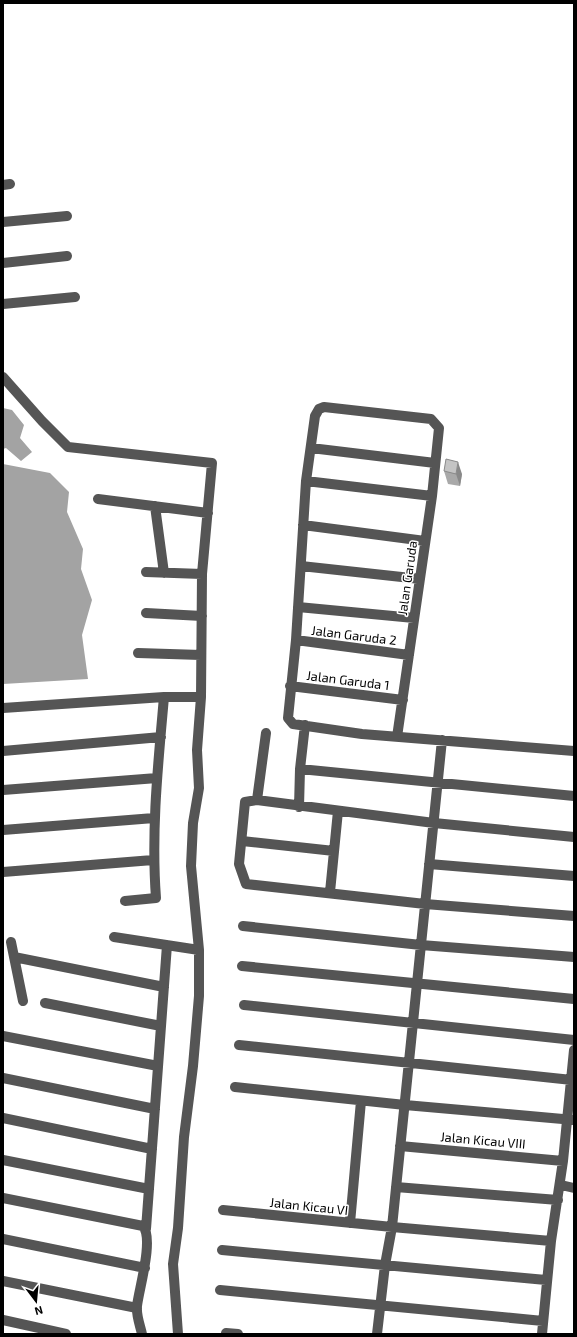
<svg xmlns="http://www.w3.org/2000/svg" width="577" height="1337" font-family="'Exo 2',sans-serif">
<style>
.water{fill:#a3a3a3}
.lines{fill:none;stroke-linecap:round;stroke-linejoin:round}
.minor{stroke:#555;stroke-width:10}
.wall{fill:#a9a9a9}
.shaded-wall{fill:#898989}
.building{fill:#c4c4c4;stroke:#898989}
.labels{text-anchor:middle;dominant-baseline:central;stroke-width:3;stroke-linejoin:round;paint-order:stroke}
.street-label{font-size:13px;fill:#000;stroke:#fff}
</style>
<rect width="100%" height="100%" fill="#fff"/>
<path class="water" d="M 3,408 L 12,410 L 24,425 L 20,438 L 32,452 L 21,461 L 6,448 L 3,449 Z
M 3,464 L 50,473 L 69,492 L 67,512 L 83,549 L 81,569 L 92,600 L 82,635 L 88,679 L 3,684 Z"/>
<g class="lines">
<path class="minor" d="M 3,185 L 10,184
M 3,222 L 67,216
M 3,263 L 67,256
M 3,304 L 75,297
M 3,377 L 42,421 L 68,447 L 212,463 L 202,574 L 201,697 L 197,750 L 199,788 L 193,823 L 191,866 L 199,950 L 199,996 L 193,1066 L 184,1137 L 178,1228 L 173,1264 L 178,1334
M 311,448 L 435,463
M 306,481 L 432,496
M 98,499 L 208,513
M 155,506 L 164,573
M 303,525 L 425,541
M 301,566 L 420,579
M 146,572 L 202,574
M 298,607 L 414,618
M 146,613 L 202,616
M 296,640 L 409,655
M 138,653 L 201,655
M 290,686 L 403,700
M 3,708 L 164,697 L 201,697
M 397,737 L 432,496 L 439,428 L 431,419 L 324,407 L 319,409 L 315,416 L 306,481 L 296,640 L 288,718 L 293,724 L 355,733 L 362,734 L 574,751
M 3,751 L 161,737
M 300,769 L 574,796
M 3,790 L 157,778
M 257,800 L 266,733
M 299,807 L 300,769 L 305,725
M 3,830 L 154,818
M 574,837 L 434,823 L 257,800 L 245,802 L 239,864 L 246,884 L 425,904 L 574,916
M 242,841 L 334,851
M 429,864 L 574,876
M 3,872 L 153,860
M 330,892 L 338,811
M 125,901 L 156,898 C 151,831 158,765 164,697
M 243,926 L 421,945 L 574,957
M 114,937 L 199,950
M 11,942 L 23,1001
M 14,957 L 164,987
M 242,966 L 574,999
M 45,1003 L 161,1026
M 244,1005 L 574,1040
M 3,1036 L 158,1066
M 239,1045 L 572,1080
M 3,1078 L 155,1109
M 235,1087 L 405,1105 L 574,1120
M 3,1118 L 152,1149
M 400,1146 L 563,1161
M 3,1160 L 149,1189
M 561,1185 L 574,1188
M 396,1187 L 558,1200
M 3,1198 L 143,1226 C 154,1239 139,1289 137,1306 C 136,1315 140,1325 142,1334
M 223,1210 L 392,1227 L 551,1241
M 350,1223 L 361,1101
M 146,1229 L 167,945
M 3,1239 L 145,1268
M 222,1250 L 546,1280
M 3,1281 L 137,1308
M 220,1290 L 543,1321
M 3,1320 L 66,1334
M 226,1333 L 238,1334
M 377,1334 L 385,1265 L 392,1227 L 442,740
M 542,1334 L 551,1241 L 563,1161 L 574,1050"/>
</g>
<path class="wall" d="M 444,471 L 462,474 L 460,486 L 448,484 Z"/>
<path class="shaded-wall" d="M 458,462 L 462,474 L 460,486 L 456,474 Z"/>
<path class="building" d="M 446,459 L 458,462 L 456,474 L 444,471 Z"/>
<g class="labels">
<g class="street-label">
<text transform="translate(407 578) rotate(-82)">Jalan Garuda</text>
<text transform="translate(354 635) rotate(7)">Jalan Garuda 2</text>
<text transform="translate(348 680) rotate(7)">Jalan Garuda 1</text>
<text transform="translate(483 1140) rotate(5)">Jalan Kicau VIII</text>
<text transform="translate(309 1206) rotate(6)">Jalan Kicau VI</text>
</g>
</g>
<rect width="577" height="1337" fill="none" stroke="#000000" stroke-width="8"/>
<g transform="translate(36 1301) rotate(164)" stroke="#ffffff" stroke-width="3" paint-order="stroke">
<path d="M0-3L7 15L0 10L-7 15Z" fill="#000000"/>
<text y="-6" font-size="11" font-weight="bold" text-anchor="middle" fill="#000000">N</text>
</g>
</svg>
